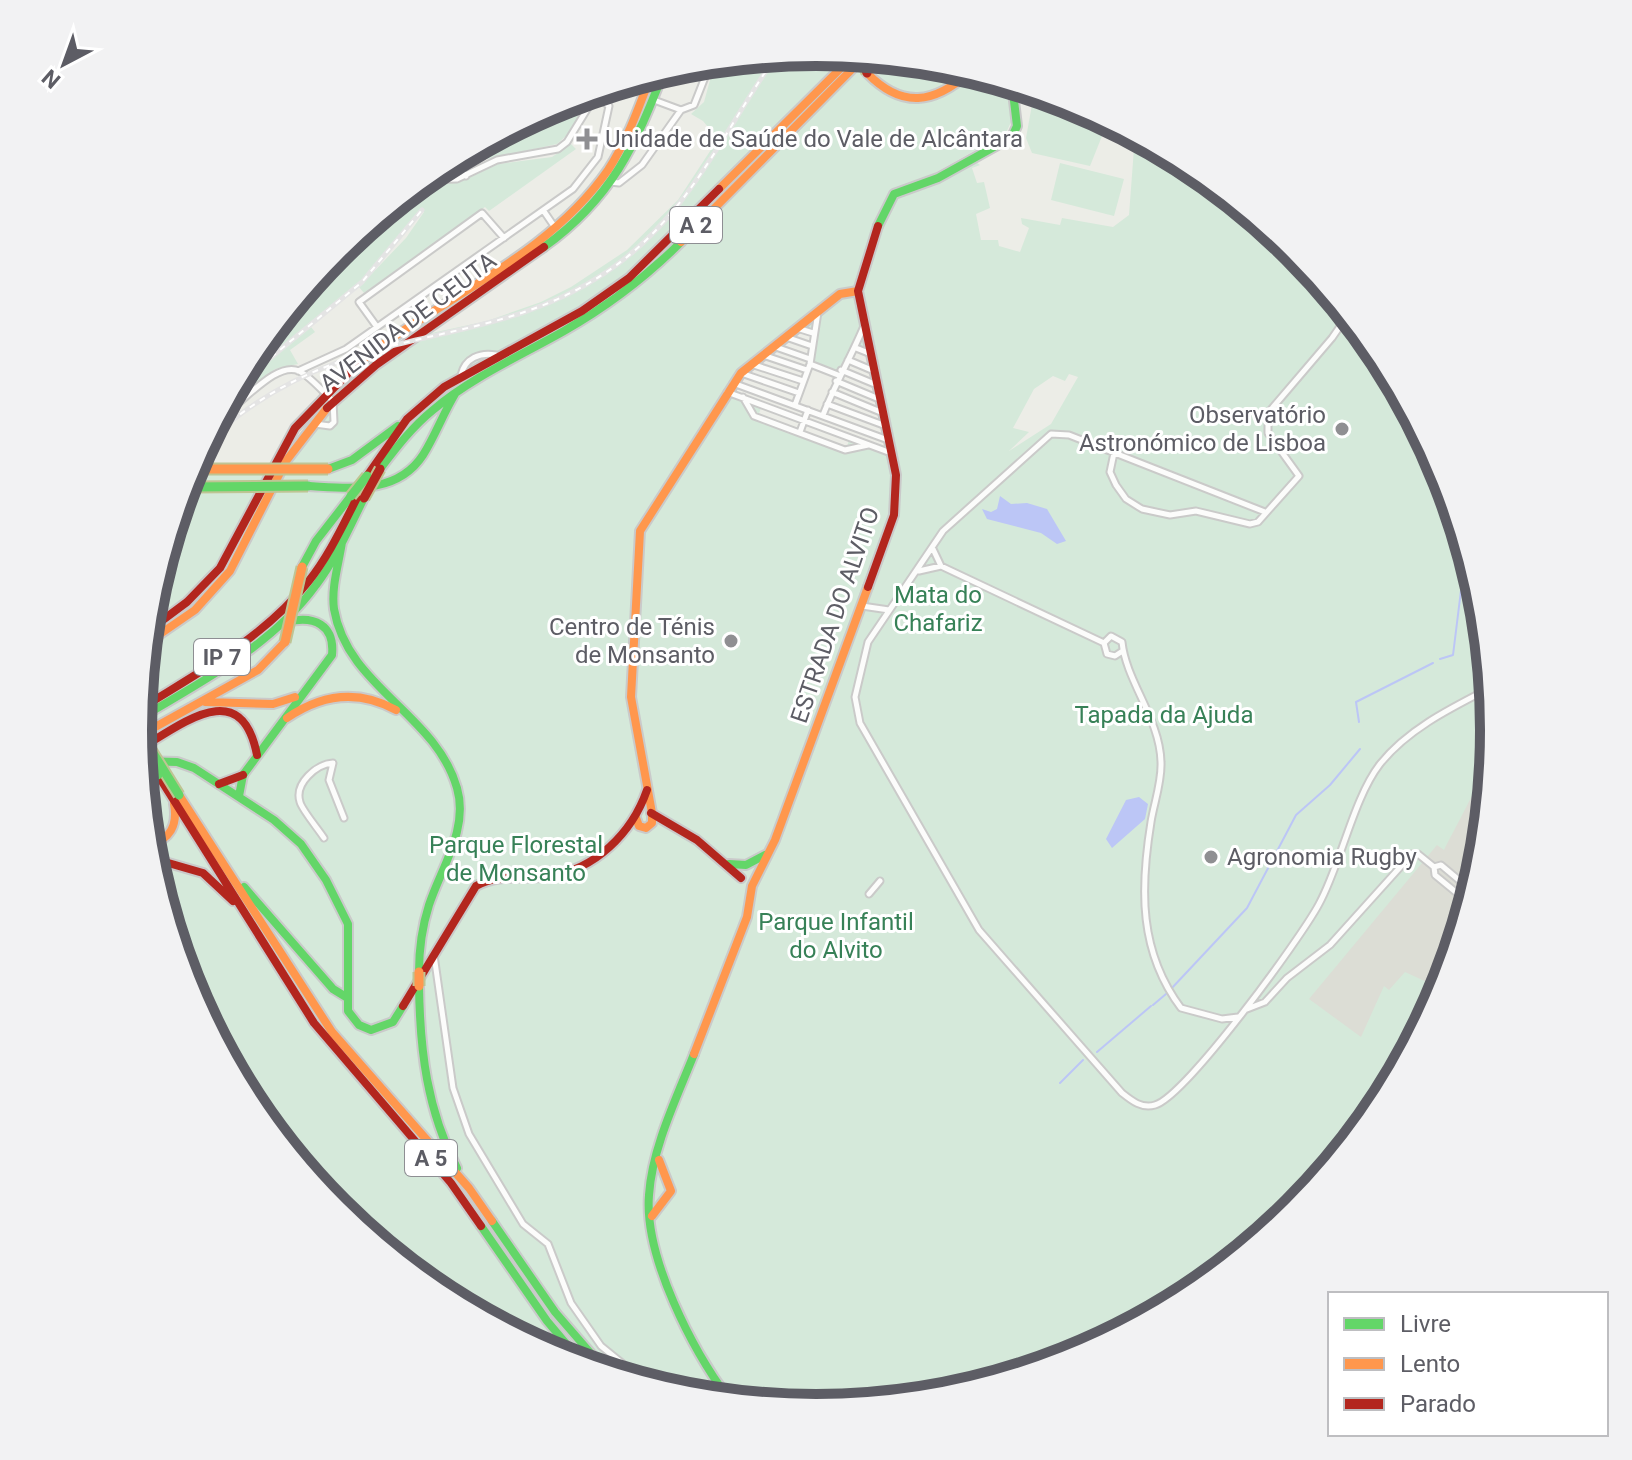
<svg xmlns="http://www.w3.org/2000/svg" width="1632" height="1460" font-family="Roboto,sans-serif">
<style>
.education{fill:#dcddd5}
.green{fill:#d5e9da;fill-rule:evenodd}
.water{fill:#bcc6f6}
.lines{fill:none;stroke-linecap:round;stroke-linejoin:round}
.stream{stroke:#bcc6f6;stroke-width:2}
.street-casing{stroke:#cacac9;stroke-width:9}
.fast-casing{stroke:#cacaca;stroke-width:12}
.slow-casing{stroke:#cacaca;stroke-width:12}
.jam-casing{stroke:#cacaca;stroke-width:12}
.street{stroke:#fcfcfb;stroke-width:5}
.fast{stroke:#63d668;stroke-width:8}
.slow{stroke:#ff974d;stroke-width:8}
.jam{stroke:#b3261e;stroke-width:8}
.rail-casing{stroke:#e4e4e4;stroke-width:5}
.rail{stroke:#fff;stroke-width:2;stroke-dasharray:6;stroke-linecap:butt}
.fast-bridge-casing{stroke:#bfc494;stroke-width:13;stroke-linecap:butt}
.slow-bridge-casing{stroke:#bfc494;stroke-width:13;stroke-linecap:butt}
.jam-bridge-casing{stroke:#bfc494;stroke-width:13;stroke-linecap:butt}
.fast-bridge{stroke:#63d668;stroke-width:9}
.slow-bridge{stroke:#ff974d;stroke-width:9}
.jam-bridge{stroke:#b3261e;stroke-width:9}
.poi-dot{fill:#8f8f92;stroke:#fff;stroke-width:3}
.labels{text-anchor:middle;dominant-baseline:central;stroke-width:6;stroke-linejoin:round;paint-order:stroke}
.shield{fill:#fff;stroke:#8e8e93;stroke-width:2}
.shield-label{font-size:22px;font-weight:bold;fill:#5d5d65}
.poi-label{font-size:24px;fill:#5d5d65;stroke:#fff;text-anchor:start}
.street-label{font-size:24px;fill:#5d5d65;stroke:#fff}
.park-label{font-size:24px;fill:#378157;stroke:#fff}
.rim{fill:none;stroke:#5d5d65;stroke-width:10}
</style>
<rect width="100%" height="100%" fill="#ecede7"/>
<path class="education" d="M 1492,751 L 1481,863 L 1442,990 L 1364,1041 L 1336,1025 L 1307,1000 Z"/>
<path class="green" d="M 816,52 L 949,65 L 966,70 L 937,101 L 975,73 L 1007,83 L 1011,122 L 1006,133 L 931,175 L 890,190 L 873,232 L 892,199 L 973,160 L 980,165 L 972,168 L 977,183 L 984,182 L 990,208 L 976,214 L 981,240 L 998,240 L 999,246 L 1020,252 L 1029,228 L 1022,224 L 1021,218 L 1060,225 L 1062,218 L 1113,227 L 1129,215 L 1135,135 C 1154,146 1175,155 1194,167 C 1353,276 1467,457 1486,650 C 1489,684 1496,719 1491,752 C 1488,768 1454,830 1444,850 L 1437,845 L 1309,999 L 1361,1037 L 1384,986 L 1389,990 L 1405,972 L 1442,989 L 1379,1107 L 1295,1210 L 1192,1294 L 1075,1357 L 948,1395 L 816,1408 L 683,1395 L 556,1356 L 439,1293 L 336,1209 L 252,1106 L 189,989 L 151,862 L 138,730 L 151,597 L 190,470 L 278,466 L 304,427 L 336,391 L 404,339 L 487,321 L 541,302 L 571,287 L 627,250 L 678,200 L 718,139 L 703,121 L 691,114 L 704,102 L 715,62 ZM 801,328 L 814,333 L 810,365 L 839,376 L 858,349 L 873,354 L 892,455 L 849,440 L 846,450 L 839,451 L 757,419 L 761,408 L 725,395 L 743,372 ZM 1069,374 L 1078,377 L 1051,424 L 1009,451 L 1029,432 L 1013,428 L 1034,389 L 1053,376 L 1065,381 Z
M 606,89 L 600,94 L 592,95 L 566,136 L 557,144 L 488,159 L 476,147 L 557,103 Z
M 1039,93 L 1076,104 L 1108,121 L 1090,166 L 1032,153 L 1026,138 L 1033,99 L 1036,100 Z
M 571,144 L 576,149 L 489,211 L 485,207 L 364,293 L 359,287 L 406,238 L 424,212 L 420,209 L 399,239 L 357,285 L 237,382 L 253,353 L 322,268 L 385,223 L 398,200 L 418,184 L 458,183 L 498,164 L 552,157 Z
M 1060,163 L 1124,179 L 1114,216 L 1051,200 Z
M 311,327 L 315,332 L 290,350 L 298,364 L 275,369 L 221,412 L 241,384 Z"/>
<path class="water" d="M 1000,496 L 1011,504 L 1027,503 L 1047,509 L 1066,541 L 1057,544 L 1041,533 L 987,519 L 982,509 L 991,512 L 997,509 Z
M 1139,797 L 1148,804 L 1145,819 L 1112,848 L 1106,839 L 1126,800 Z"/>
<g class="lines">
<path class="stream" d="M 1440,659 L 1453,655 L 1466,550
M 1359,722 L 1356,702 L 1433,663
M 1171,989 L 1247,908 L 1296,815 L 1330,785 L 1360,749
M 1153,1005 L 1166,994
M 1097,1052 L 1151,1006
M 1060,1083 L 1083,1060"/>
<defs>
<path id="street" d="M 654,100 L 681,110
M 448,162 L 456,163 L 466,176
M 610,182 L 619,183 L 642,165 L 681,110 L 694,105 L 711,62
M 543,210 L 554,226
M 333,256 L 382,220 L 392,205
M 1312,271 L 1329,305 L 1340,316
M 377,327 L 359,302 L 482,213 L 504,238
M 797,328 L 813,333
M 786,337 L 812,346
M 773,346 L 810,359
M 856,348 L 871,354
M 763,355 L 807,370
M 848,360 L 874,371
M 751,364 L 803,381
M 810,364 L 838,375
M 841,370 L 877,385
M 298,371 L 346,349 L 573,189 L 598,157 L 609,106 L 601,100 L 591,103 L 567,142 L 558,149 L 497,160 L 457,179 L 422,180
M 741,373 L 799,393
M 461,375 C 465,358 480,352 496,355
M 836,381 L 879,399
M 733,383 L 888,440
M 727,392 L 891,453
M 832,392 L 883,413
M 743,397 L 754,416 L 845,450 L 868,445
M 827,404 L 886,426
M 795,405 L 810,364 L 818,312
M 823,415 C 835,384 851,357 864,326
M 218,417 C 240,408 275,360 299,371 C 311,377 323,392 333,401 L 334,422 L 330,426 L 315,424
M 800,432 L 808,410
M 1114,453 L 1110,472 L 1116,485 L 1126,499 L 1142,509 L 1170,515 L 1196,511 L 1250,524 L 1258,522 L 1299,476 L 1268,433 L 1268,413 L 1332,338 L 1341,325 L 1342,307
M 1265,512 L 1069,435 L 1051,434 L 943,531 L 868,642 L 855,697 L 860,723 L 979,930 L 1122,1093 C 1132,1101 1142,1109 1155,1105 C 1186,1096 1301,938 1319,904 C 1341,864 1353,799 1380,764 C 1408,729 1451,708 1490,688
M 933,549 L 941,566 L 1104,643
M 919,571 L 941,566
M 862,606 L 889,610
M 1104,643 L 1111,636 L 1122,642 C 1126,681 1160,719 1161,762 C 1162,782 1154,803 1151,822 C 1140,889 1139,952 1181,1008 L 1222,1019 L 1238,1017
M 1104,643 L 1107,654 L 1115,656 L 1121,652
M 324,838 C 319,830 302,810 300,802 C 294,783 317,764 333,763 L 329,780 L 344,818
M 869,894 L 880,881
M 1469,903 L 1435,875 L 1434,867 L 1441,865 L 1472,891
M 434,955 L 453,1088 L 469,1134 L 523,1224 L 548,1244 L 571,1303 L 601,1346 L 649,1385
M 1247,1009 L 1265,1002 L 1287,978 L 1330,945 L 1412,854 L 1418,854 L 1434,867"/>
<path id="fast" d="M 878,226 L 894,194 L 938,178 L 1012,137 L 1017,126 L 1012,84
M 544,247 C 612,198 635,146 664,71
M 328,469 L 352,460 L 398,426
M 380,469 C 396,448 412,427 433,410 C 472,377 520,356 564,331 C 608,306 646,277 681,242
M 308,486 C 349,488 397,495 423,455 C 435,436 443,414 455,394
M 342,542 C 339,563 331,587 334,609 C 347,687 436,714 457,788 C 469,829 441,868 429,905 C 422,927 419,949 419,972
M 302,567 L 316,541 L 351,496
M 139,719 C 202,681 272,646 316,585 C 336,559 349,528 364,498
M 141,761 L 177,762 L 194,768 L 274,820 L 301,844 L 326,880 L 348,924 L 348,1011 L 359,1025 L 371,1030 L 393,1022 L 403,1006
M 239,796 L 243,775 L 332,655 C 335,625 314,615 287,622
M 729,864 L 746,865 L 765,855
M 244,887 L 333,989 L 346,997
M 419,986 C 420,1051 427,1110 457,1168
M 694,1054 C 677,1097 652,1148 649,1195 C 644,1257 693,1351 729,1399
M 492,1221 L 555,1312 L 606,1371
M 481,1226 L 547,1321 L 584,1365"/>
<path id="slow" d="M 867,73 C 902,109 934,104 970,72
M 719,189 L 853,56
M 681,242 L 864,57
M 357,364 C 438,299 547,258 608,170 C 627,141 639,107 651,75
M 147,643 L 195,610 L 230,571 L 286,461 L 327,408
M 205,702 L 273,704 L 295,697
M 287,718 C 322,694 358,689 396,710
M 139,736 L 258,670 L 285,642
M 179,795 L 332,1032 L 469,1188 L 492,1221
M 652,813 L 631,697 L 640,531 L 741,373 L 840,294 L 858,291
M 636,818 L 639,826 L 646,828 L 652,823 L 652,814
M 149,845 C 170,840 178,825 174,804
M 694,1054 L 747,917 L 752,886 L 775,840 L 868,587
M 652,1216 L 671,1191 L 659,1160"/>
<path id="jam" d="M 912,61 L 932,75 L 959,68
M 327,408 L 376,365 L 544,247
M 367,476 L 407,419 L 444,387 L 582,311 L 629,278 L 719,189
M 868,587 L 894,515 L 896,475 L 858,291 L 878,226
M 148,631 L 187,602 L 220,568 L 295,428 L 357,364
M 140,709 C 199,672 264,638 308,582 C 329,556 343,525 358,496
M 143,747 C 187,720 242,678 257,755
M 158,775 L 314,1023 L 451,1183 L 481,1226
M 219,784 L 243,775
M 651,813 L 697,840 L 741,878
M 151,858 L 203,873 L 233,901
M 403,1006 L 476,886 C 500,873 523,880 549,876 C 595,870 632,833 647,790"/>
</defs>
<use href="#street" class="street-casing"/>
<use href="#fast" class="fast-casing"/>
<use href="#slow" class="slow-casing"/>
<use href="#jam" class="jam-casing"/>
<use href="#street" class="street"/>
<use href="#fast" class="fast"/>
<use href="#slow" class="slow"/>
<use href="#jam" class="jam"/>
<defs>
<path id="rail" d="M 234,388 L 362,282 L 422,210
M 203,445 C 242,409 286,381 336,363 C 428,329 520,330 605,273 C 687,219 722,134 776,56"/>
</defs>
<use href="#rail" class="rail-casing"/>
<use href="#rail" class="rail"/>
<defs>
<path id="fast-bridge" d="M 190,487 L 308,486
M 351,496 L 367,476
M 138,729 L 179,795
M 140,745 L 158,775"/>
<path id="slow-bridge" d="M 190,469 L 328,469
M 285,642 L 302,567
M 419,972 L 419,986"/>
<path id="jam-bridge" d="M 860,56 L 867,73
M 364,498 L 380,469"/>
</defs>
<use href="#fast-bridge" class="fast-bridge-casing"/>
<use href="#slow-bridge" class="slow-bridge-casing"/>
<use href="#jam-bridge" class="jam-bridge-casing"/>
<use href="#fast-bridge" class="fast-bridge"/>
<use href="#slow-bridge" class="slow-bridge"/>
<use href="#jam-bridge" class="jam-bridge"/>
</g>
<g class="poi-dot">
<path d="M583 127h8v8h8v8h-8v8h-8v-8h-8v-8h8z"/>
<circle cx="1342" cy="429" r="8"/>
<circle cx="731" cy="641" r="8"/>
<circle cx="1211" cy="857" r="8"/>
</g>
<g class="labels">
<g class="shield">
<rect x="670" y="207" width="52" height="36" rx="6"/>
<rect x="194" y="639" width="56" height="36" rx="6"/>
<rect x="405" y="1140" width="52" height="36" rx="6"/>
</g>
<g class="shield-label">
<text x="696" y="225">A 2</text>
<text x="222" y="657">IP 7</text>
<text x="431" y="1158">A 5</text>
</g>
<g class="poi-label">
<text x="605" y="139">Unidade de Saúde do Vale de Alcântara</text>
<text x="1326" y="415" text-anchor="end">Observatório<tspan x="1326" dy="28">Astronómico de Lisboa</tspan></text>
<text x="715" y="627" text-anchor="end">Centro de Ténis<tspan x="715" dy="28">de Monsanto</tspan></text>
<text x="1227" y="857">Agronomia Rugby</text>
</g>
<g class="street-label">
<text transform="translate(408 322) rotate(-37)">AVENIDA DE CEUTA</text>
<text transform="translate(835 615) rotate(-71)">ESTRADA DO ALVITO</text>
</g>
<g class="park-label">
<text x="938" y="595">Mata do<tspan x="938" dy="28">Chafariz</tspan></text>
<text x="1164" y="715">Tapada da Ajuda</text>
<text x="516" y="845">Parque Florestal<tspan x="516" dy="28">de Monsanto</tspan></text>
<text x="836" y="922">Parque Infantil<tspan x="836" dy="28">do Alvito</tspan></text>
</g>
</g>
<path d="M0 0H1632V1460H0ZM152 730a664 664 0 1 1 1328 0a664 664 0 1 1-1328 0Z" fill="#f2f2f3" fill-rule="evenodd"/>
<path class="rim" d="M152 730a664 664 0 1 1 1328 0a664 664 0 1 1-1328 0Z"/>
<rect x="1328" y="1292" width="280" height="144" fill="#ffffff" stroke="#bebec1" stroke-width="2"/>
<rect x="1344" y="1318" width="40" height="12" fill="#63d668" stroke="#bebec1" stroke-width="2"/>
<text x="1400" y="1332" font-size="24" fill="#5d5d65">Livre</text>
<rect x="1344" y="1358" width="40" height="12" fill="#ff974d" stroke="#bebec1" stroke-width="2"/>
<text x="1400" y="1372" font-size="24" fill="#5d5d65">Lento</text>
<rect x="1344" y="1398" width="40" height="12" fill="#b3261e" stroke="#bebec1" stroke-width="2"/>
<text x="1400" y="1412" font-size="24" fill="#5d5d65">Parado</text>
<g transform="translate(64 64) rotate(221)" stroke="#ffffff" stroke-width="6" paint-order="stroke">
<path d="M0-6L14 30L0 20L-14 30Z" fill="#5d5d65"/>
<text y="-12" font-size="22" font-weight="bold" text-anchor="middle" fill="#5d5d65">N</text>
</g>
</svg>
